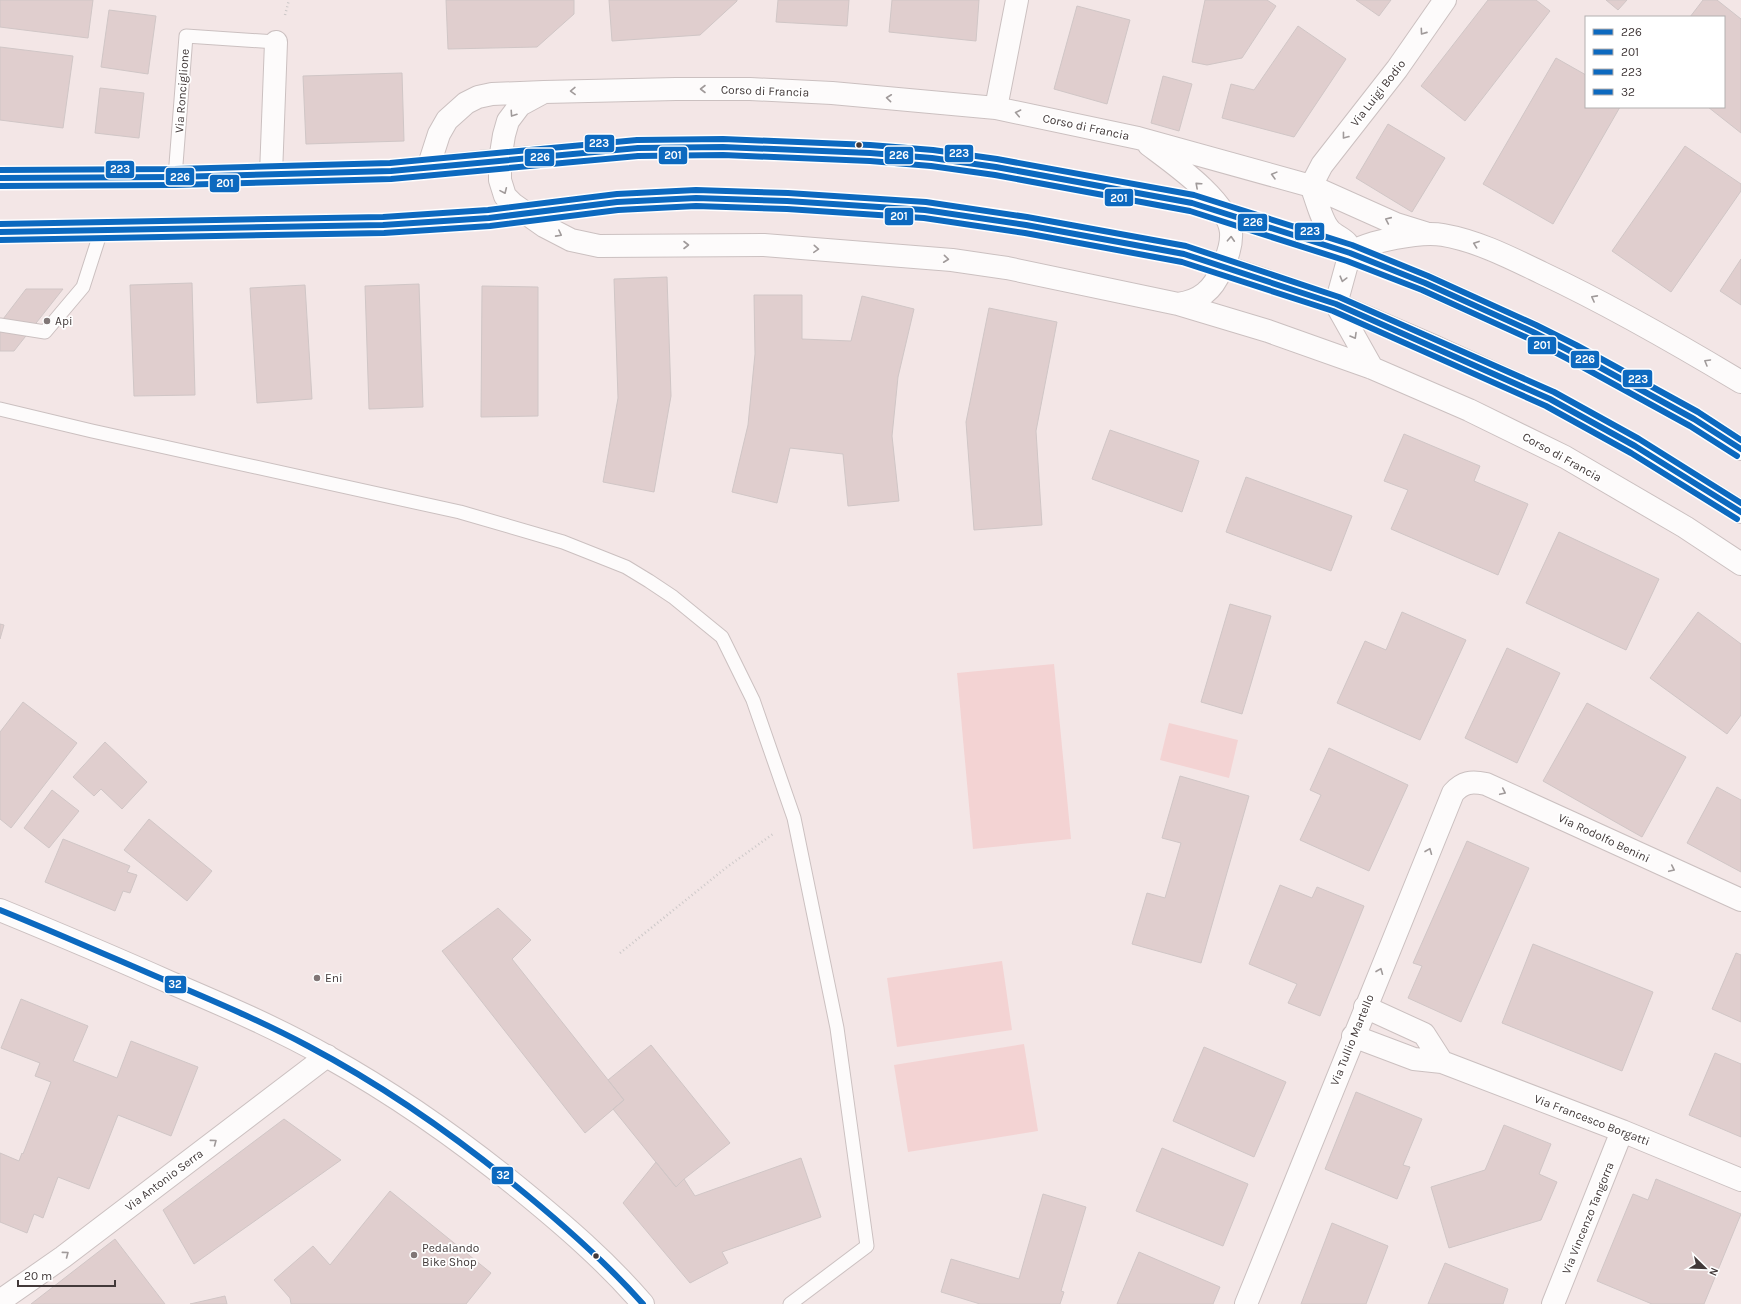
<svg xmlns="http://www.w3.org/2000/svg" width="1741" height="1304" font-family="Karla,sans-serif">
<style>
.green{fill:#f3d3d3}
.building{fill:#e0cece;stroke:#d0c6c6}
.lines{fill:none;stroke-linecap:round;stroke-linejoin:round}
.service-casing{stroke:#cbc0c0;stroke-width:15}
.minor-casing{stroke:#cbc0c0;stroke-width:24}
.tertiary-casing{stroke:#cbc0c0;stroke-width:24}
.secondary-casing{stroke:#cbc0c0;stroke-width:24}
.primary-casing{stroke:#cbc0c0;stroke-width:24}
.path{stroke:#ccc8c8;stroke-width:2.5;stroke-dasharray:1 3;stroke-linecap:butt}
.service{stroke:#fdfbfb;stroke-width:13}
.minor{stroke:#fdfbfb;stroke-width:22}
.tertiary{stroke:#fdfbfb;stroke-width:22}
.secondary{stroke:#fdfbfb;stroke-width:22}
.primary{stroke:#fdfbfb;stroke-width:22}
.bus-1-casing{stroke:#fff;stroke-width:9}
.bus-2-casing{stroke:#fff;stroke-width:9}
.bus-3-casing{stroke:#fff;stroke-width:9}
.bus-4-casing{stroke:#fff;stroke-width:9}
.bus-1{stroke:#0c69bf;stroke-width:6}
.bus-2{stroke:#0c69bf;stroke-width:6}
.bus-3{stroke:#0c69bf;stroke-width:6}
.bus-4{stroke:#0c69bf;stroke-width:6}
.oneway{stroke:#a09a9a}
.bus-dot{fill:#423939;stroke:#fff;stroke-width:1.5}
.poi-dot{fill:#807676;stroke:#fff;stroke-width:1.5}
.labels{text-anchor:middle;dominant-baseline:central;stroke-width:3.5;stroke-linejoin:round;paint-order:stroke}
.street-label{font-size:12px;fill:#423939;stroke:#fff}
.poi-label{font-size:12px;fill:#423939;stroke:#fff;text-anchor:start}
.line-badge{stroke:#fff;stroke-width:1.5}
.badge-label{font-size:11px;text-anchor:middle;font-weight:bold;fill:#fff}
</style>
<rect width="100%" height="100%" fill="#f3e6e6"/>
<path class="green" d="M 1054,664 L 1071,839 L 973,849 L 957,673 Z
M 1169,723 L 1238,740 L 1229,778 L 1160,760 Z
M 1002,961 L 1012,1030 L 897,1047 L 887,978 Z
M 1024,1044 L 1038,1131 L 908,1152 L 894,1065 Z"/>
<path class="building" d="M 0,0 L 93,0 L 88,38 L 0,27 Z
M 446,0 L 574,0 L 574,14 L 537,47 L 448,49 Z
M 609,0 L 737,0 L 737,1 L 700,35 L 612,41 Z
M 778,0 L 849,0 L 847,26 L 776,22 Z
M 892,0 L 979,0 L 976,41 L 889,32 Z
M 1205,0 L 1267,0 L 1276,6 L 1242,58 L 1207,65 L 1192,62 Z
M 1356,0 L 1391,0 L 1379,16 Z
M 1488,0 L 1536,0 L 1550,11 L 1465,121 L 1421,86 Z
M 1606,0 L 1627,0 L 1618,10 Z
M 1703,0 L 1717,0 L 1741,19 L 1741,133 L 1708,107 L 1724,107 L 1724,17 L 1690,17 Z
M 1077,6 L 1130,20 L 1107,104 L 1054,89 Z
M 109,10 L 156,16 L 148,74 L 101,67 Z
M 1298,26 L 1346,59 L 1294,137 L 1222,118 L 1231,84 L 1254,90 Z
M 0,47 L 73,56 L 63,128 L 0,120 Z
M 1556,58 L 1586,75 L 1586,107 L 1620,107 L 1553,224 L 1483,184 Z
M 402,73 L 404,141 L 306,144 L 303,76 Z
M 1163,76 L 1192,84 L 1179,131 L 1151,123 Z
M 100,88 L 144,93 L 139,138 L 95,133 Z
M 1388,124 L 1445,158 L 1412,212 L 1356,178 Z
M 1685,146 L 1741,184 L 1741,191 L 1671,292 L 1612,251 Z
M 1741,259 L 1741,305 L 1720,291 Z
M 667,277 L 671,396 L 654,492 L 603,482 L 618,398 L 614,279 Z
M 192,283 L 195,395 L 134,396 L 130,285 Z
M 419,284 L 423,407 L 369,409 L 365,286 Z
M 305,285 L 312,399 L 257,403 L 250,288 Z
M 482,286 L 538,287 L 538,416 L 481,417 Z
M 26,289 L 63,289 L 14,351 L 0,351 L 0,323 Z
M 754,295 L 802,295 L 802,339 L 851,341 L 862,296 L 914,309 L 898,377 L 892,436 L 899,501 L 848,506 L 843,454 L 790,448 L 777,503 L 732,492 L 748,425 L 755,354 Z
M 989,308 L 1057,322 L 1036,431 L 1042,525 L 974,530 L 966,422 Z
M 1110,430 L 1199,461 L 1182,512 L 1092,479 Z
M 1404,434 L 1480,466 L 1474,481 L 1528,504 L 1498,575 L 1391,529 L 1408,490 L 1384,481 Z
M 1246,477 L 1352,516 L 1331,571 L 1226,532 Z
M 1559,532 L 1659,579 L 1626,650 L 1526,603 Z
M 1230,604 L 1271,616 L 1242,714 L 1201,702 Z
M 1402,612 L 1466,640 L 1420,740 L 1337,703 L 1365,641 L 1386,650 Z
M 1698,612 L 1741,644 L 1741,715 L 1727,734 L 1650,678 Z
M 0,624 L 4,625 L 0,639 Z
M 1507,648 L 1560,673 L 1517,763 L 1465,738 Z
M 23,702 L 77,743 L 11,828 L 0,819 L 0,732 Z
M 1587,703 L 1686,757 L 1642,837 L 1543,781 Z
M 105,742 L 147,782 L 122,809 L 101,789 L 94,796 L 73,777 Z
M 1329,748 L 1408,785 L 1369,871 L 1300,840 L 1321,795 L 1310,790 Z
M 1180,776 L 1249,796 L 1201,963 L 1132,944 L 1147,893 L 1165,898 L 1181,843 L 1162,838 Z
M 1717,787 L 1741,800 L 1741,872 L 1687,843 Z
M 52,790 L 79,811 L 49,848 L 24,828 Z
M 149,819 L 212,871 L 187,901 L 124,850 Z
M 63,839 L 130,866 L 127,872 L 137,875 L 130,893 L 123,891 L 115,911 L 45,882 Z
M 1467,841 L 1529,868 L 1461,1022 L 1408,998 L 1422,966 L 1413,963 Z
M 1280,885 L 1312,898 L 1317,887 L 1364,906 L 1320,1016 L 1288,1003 L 1297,984 L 1249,964 Z
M 498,908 L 531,940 L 512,959 L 624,1100 L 585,1133 L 442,951 Z
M 1533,944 L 1653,992 L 1622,1071 L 1502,1023 Z
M 1736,953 L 1741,955 L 1741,1022 L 1712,1009 Z
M 21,999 L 88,1026 L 73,1061 L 117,1078 L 131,1041 L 198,1067 L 171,1136 L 118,1115 L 89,1189 L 58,1177 L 43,1218 L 34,1214 L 27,1233 L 0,1222 L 0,1153 L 19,1161 L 22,1153 L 23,1154 L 51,1082 L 35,1076 L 40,1063 L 1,1048 Z
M 651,1045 L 730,1143 L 684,1179 L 676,1187 L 613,1109 L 624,1100 L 608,1080 Z
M 1204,1047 L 1286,1082 L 1254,1157 L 1173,1121 Z
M 1715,1053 L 1741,1064 L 1741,1137 L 1689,1115 Z
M 1356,1092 L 1422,1119 L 1403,1165 L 1410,1167 L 1397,1199 L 1325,1169 Z
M 284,1119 L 341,1160 L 194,1264 L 163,1210 Z
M 1504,1125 L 1551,1144 L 1539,1174 L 1557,1182 L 1541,1220 L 1449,1248 L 1431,1187 L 1485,1170 Z
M 1162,1148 L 1248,1184 L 1223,1246 L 1136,1211 Z
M 801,1158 L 821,1217 L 722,1252 L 728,1263 L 690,1283 L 623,1203 L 656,1162 L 676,1187 L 684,1179 L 695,1196 Z
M 1656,1179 L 1741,1214 L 1704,1304 L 1652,1304 L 1597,1281 L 1633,1194 L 1648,1200 Z
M 390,1191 L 491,1273 L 466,1304 L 291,1304 L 290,1298 L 274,1280 L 313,1246 L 330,1265 Z
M 1043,1194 L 1086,1207 L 1061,1291 L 1064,1292 L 1060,1304 L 980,1304 L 941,1292 L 951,1259 L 1019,1279 Z
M 1332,1223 L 1388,1246 L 1366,1304 L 1301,1304 Z
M 115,1239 L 165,1304 L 31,1304 Z
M 1139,1252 L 1220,1287 L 1213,1304 L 1117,1304 Z
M 1445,1263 L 1508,1289 L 1503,1304 L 1428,1304 Z
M 225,1296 L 227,1304 L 190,1304 Z"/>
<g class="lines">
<defs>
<path id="service" d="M 175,177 L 186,36 L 276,42
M 0,325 L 45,332 L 83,287 L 101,231
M 0,409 L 92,431 L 460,512 L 563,542 L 626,567 L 649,581 L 673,597 L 722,637 L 753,700 L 794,818 L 837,1028 L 867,1246 L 790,1304"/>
<path id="minor" d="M 544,92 L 520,105 L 508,121 L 504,135 L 500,160 L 500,180 L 505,196 L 513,204 L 544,226 L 571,240 L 599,246 L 764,245 L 952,260 L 1007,268 L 1178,304 L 1268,331 L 1372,368 L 1469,410 L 1565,457 L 1685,527 L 1741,564
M 996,108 L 1017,0
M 1149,145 C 1173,163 1228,201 1231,232 C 1232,246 1227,258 1221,270 C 1213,290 1200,301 1178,304
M 428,168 L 439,134 L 447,120 L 466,103 L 478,97 L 492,94 L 544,92 L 676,89 L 750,89 L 832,93 L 996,108 L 1138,138 L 1311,186 L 1396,224 L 1425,233
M 271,174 L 276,42
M 1311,186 L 1322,165 L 1397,69 L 1445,0
M 1311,186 C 1316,197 1321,220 1329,229 C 1336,238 1351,239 1350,253
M 1336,304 L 1372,368
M 1365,1007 L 1424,1034 L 1442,1062
M 1353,1036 L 1414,1059 L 1442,1062 L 1622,1131 L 1741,1180
M 0,1301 L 63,1257 L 327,1056
M 1246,1304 L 1453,793 C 1463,782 1471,781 1486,784 L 1741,900
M 1553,1304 L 1622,1131"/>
<path id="tertiary" d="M 0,910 C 56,933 113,957 169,982 C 223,1005 277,1028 328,1057 C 396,1095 460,1140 520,1189 C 564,1225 606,1261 643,1304"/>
<path id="secondary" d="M 1336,304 L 1350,253 C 1369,241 1421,231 1443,235 C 1478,241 1511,258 1542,273 C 1610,305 1676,343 1741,382"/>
<path id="primary" d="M 0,178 L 175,177 L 391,171 L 500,160 L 638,148 L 670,147 L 723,147 L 870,153 L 932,158 L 996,167 L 1192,203 L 1350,253 L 1425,283 L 1533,332 L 1572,352 L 1694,419 L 1741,449
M 0,232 L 383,225 L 489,218 L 617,202 L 696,198 L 787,201 L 925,210 L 1026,225 L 1184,254 L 1223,266 L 1336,304 L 1429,344 L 1550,399 L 1635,446 L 1741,512"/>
</defs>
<use href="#service" class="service-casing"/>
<use href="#minor" class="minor-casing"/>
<use href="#tertiary" class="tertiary-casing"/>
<use href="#secondary" class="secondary-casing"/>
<use href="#primary" class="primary-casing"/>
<path class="path" d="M 285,15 L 289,0
M 620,953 L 727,867 L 773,834"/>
<use href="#service" class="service"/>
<use href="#minor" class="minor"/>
<use href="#tertiary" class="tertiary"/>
<use href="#secondary" class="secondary"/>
<use href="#primary" class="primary"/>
<defs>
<path id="bus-1" d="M 0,178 L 175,177 L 391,171 L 638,148 L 723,147 L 870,153 L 932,158 L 996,167 L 1192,203 L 1350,253 L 1425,283 L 1533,332 L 1572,352 L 1694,419 L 1741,449
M 0,232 L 383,225 L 489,218 L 617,202 L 696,198 L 787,201 L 925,210 L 1026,225 L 1184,254 L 1336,304 L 1550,399 L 1635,446 L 1741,512"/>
<path id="bus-2" d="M 0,186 L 175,185 L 391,179 L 638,156 L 723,155 L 870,161 L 931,166 L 995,175 L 1190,211 L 1347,261 L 1422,290 L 1530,339 L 1568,359 L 1690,426 L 1737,456
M 0,240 L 384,233 L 490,226 L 618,210 L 696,206 L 787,209 L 924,218 L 1025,233 L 1182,262 L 1333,311 L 1546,406 L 1631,453 L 1737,519"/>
<path id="bus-3" d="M 0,170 L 175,169 L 390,163 L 637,140 L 723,139 L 870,145 L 933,150 L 997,159 L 1194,195 L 1352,245 L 1428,276 L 1536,325 L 1576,345 L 1698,412 L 1741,440
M 0,224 L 383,217 L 488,210 L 617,194 L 696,190 L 788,193 L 926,202 L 1027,217 L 1186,246 L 1339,297 L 1554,392 L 1639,439 L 1741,503"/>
<path id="bus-4" d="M 0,910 C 57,933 113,958 169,982 C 216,1002 263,1022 308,1046 C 380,1084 448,1131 511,1182 C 558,1220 603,1259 643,1304"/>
</defs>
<use href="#bus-1" class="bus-1-casing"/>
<use href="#bus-2" class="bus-2-casing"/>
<use href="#bus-3" class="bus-3-casing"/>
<use href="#bus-4" class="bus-4-casing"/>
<use href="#bus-1" class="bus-1"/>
<use href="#bus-2" class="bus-2"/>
<use href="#bus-3" class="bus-3"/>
<use href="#bus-4" class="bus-4"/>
</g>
<defs><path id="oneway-chevron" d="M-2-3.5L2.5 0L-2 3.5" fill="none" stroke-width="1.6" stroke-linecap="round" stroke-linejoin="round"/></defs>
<g class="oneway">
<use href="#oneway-chevron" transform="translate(1423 32) rotate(125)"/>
<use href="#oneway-chevron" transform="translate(703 89) rotate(-180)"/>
<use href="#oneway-chevron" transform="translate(573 91) rotate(179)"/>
<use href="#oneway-chevron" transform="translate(889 98) rotate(-174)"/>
<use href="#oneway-chevron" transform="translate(1018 113) rotate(-168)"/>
<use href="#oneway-chevron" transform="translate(513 114) rotate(124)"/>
<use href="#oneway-chevron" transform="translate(1345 136) rotate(128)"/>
<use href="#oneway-chevron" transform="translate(1274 175) rotate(-165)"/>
<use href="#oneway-chevron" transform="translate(1198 185) rotate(-138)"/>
<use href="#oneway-chevron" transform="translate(504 191) rotate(66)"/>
<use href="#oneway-chevron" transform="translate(1388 220) rotate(-156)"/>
<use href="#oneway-chevron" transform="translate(559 234) rotate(28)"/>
<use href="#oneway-chevron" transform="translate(1231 239) rotate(-87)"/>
<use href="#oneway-chevron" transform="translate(1476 244) rotate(-160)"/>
<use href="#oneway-chevron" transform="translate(686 245)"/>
<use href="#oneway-chevron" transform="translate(816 249) rotate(4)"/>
<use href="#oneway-chevron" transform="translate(946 259) rotate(6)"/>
<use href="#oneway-chevron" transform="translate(1343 279) rotate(105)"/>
<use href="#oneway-chevron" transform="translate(1594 298) rotate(-152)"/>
<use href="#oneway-chevron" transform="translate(1354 336) rotate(60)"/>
<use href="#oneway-chevron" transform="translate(1707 362) rotate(-150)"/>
<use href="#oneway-chevron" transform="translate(1503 792) rotate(25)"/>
<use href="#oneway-chevron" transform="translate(1429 851) rotate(-68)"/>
<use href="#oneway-chevron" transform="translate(1672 869) rotate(25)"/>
<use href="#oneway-chevron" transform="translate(1380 971) rotate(-68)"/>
<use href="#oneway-chevron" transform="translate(214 1142) rotate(-37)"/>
<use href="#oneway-chevron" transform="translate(66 1254) rotate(-37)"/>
</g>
<g class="bus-dot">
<circle cx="859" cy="145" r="3.5"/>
<circle cx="596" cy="1256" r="3.5"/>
</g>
<g class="poi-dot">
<circle cx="47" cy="321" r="4"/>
<circle cx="317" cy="978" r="4"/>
<circle cx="414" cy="1255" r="4"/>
</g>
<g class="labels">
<g class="street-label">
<text transform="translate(182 91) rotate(-86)">Via Ronciglione</text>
<text transform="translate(765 91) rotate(2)">Corso di Francia</text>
<text transform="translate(1378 93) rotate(-52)">Via Luigi Bodio</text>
<text transform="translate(1086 127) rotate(12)">Corso di Francia</text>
<text transform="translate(1562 457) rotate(29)">Corso di Francia</text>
<text transform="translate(1604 838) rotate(25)">Via Rodolfo Benini</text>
<text transform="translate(1352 1040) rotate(-68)">Via Tullio Martello</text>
<text transform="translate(1592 1120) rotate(21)">Via Francesco Borgatti</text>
<text transform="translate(164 1180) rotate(-37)">Via Antonio Serra</text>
<text transform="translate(1588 1218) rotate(-68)">Via Vincenzo Tangorra</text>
</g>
<g class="poi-label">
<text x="55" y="321">Api</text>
<text x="325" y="978">Eni</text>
<text x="422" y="1248">Pedalando<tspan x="422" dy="14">Bike Shop</tspan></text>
</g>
</g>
<g class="line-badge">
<rect x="584" y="134" width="31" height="19" rx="4" fill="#0c69bf"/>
<rect x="944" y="144" width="30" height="19" rx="4" fill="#0c69bf"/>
<rect x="884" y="146" width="30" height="19" rx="4" fill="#0c69bf"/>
<rect x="658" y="146" width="30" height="19" rx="4" fill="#0c69bf"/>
<rect x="524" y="148" width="31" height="19" rx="4" fill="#0c69bf"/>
<rect x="105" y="160" width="30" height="19" rx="4" fill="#0c69bf"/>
<rect x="165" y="167" width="30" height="19" rx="4" fill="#0c69bf"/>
<rect x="209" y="174" width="31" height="19" rx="4" fill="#0c69bf"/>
<rect x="1104" y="188" width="30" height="19" rx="4" fill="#0c69bf"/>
<rect x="884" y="207" width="30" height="19" rx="4" fill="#0c69bf"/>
<rect x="1237" y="213" width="31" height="19" rx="4" fill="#0c69bf"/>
<rect x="1294" y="222" width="31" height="19" rx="4" fill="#0c69bf"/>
<rect x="1527" y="336" width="30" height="19" rx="4" fill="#0c69bf"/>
<rect x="1570" y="350" width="30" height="19" rx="4" fill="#0c69bf"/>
<rect x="1622" y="369" width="31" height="19" rx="4" fill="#0c69bf"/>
<rect x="164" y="975" width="23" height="19" rx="4" fill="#0c69bf"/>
<rect x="491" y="1166" width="23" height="19" rx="4" fill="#0c69bf"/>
</g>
<g class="badge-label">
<text x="599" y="147">223</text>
<text x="959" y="157">223</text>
<text x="899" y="159">226</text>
<text x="673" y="159">201</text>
<text x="540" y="161">226</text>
<text x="120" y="173">223</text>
<text x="180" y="181">226</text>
<text x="225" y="187">201</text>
<text x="1119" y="202">201</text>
<text x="899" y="220">201</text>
<text x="1253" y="226">226</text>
<text x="1310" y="235">223</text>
<text x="1542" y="349">201</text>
<text x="1585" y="363">226</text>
<text x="1638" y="383">223</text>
<text x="175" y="988">32</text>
<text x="503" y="1179">32</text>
</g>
<rect x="1585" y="16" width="140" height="92" fill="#ffffff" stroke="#b3b0b0"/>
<rect x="1593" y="29" width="20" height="6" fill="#0c69bf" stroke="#b3b0b0"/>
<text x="1621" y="36" font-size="12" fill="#423939">226</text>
<rect x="1593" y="49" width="20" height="6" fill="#0c69bf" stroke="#b3b0b0"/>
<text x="1621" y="56" font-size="12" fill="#423939">201</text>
<rect x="1593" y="69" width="20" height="6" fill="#0c69bf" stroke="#b3b0b0"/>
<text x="1621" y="76" font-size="12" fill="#423939">223</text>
<rect x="1593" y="89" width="20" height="6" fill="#0c69bf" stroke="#b3b0b0"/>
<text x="1621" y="96" font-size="12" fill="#423939">32</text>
<g transform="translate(1705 1268) rotate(113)" stroke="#ffffff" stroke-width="3" paint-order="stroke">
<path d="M0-3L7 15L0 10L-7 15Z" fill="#423939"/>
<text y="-6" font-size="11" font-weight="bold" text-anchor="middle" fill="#423939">N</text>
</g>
<path d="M18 1280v6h97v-6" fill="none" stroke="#423939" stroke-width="2"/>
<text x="24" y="1280" font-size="12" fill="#423939" stroke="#ffffff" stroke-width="3" paint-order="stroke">20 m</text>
</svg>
